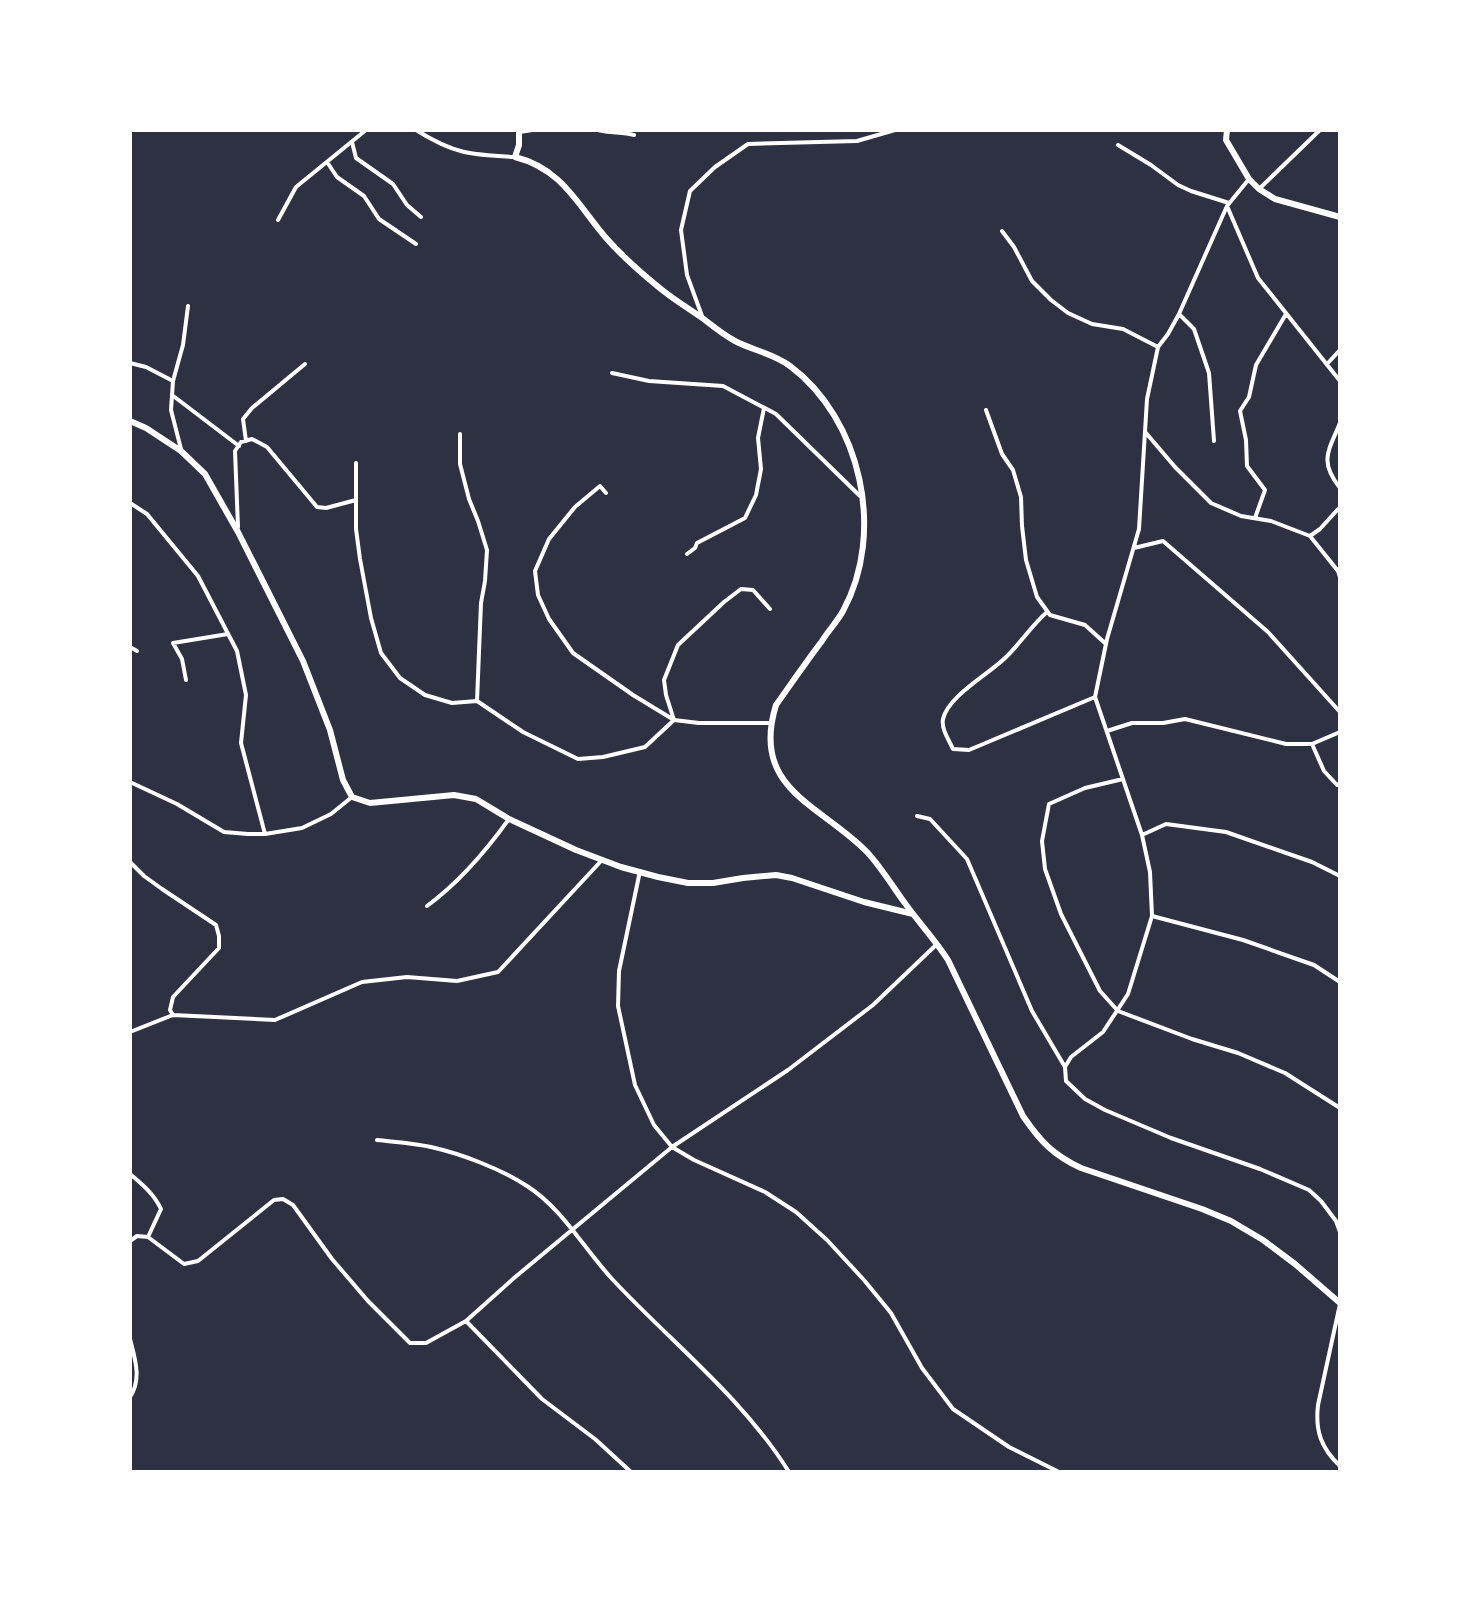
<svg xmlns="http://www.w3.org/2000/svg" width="1470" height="1602" font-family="Jost,sans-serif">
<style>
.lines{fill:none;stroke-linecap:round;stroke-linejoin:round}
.minor{stroke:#fff;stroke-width:4}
.tertiary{stroke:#fff;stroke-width:6}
</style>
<rect width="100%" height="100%" fill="#2d3142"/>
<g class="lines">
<path class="minor" d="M 416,130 C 454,154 471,155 515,157
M 598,130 C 610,133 622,132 634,135
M 520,132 L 532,130
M 352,142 L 356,158 L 393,184 L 407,205 L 421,217
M 1118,145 L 1151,165 L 1178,185 L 1191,191 L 1229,203
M 327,162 L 337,177 L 364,196 L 379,219 L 416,244
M 1249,179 L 1227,206 L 1179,314 L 1168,334 L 1158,347 L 1147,399 L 1139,529 L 1107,639 L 1095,697 L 1142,835 L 1150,872 L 1152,916 L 1128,994 L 1103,1032 L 1071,1057 L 1065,1067 L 1066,1081 L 1085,1099 L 1105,1110 L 1171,1138 L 1260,1169 L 1309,1190 L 1321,1201 L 1336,1221 L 1340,1232
M 1259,189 L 1320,130
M 1227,206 L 1258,278 L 1340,381
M 278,220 L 296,187 L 366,130
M 1002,231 L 1014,247 L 1032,281 L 1051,300 L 1068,313 L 1092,324 L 1123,329 L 1158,347
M 1179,314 L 1194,329 L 1209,373 L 1214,441
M 702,316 L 687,275 L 681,230 L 690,191 L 715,167 L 748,144 L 857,141 L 895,130
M 130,363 L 146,367 L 173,381
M 1327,364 L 1340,350
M 612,373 L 649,381 L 723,386 L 776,414 L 860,496
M 172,395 L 239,446
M 986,410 L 1002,454 L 1013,470 L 1021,497 L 1022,526 L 1026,560 L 1037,597 L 1050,615 L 1085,625 L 1106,644
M 1340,423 C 1328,452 1319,461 1340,488
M 1146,433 L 1175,467 L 1211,503 L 1241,516 L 1271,521 L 1310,536 L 1338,571 L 1340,577
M 460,434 L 460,464 L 469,499 L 478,521 L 487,550 L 485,581 L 481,603 L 477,701
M 246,441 L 243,419 L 252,408 L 305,364
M 181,449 L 171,410 L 173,381 L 183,345 L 188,306
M 356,463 L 356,500
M 606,493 L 600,486 L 575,507 L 549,539 L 535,571 L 538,595 L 549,619 L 573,653 L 633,695 L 674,720 L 666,695 L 664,680 L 678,645 L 724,602 L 741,589 L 753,590 L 770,609
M 130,503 L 147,514 L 198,576 L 237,651 L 246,695 L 241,743 L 265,834
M 1255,518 L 1265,490 L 1247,466 L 1246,440 L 1240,411 L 1249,397 L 1256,365 L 1286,314
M 238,527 L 235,451 L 241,442 L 252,439 L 267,447 L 317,507 L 326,508 L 356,500 L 356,529 L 360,559 L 371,618 L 381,653 L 400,678 L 425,695 L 452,703 L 477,701 L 523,732 L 578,759 L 603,757 L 645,747 L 674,720 L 699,723 L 771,723
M 1310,536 L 1320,529 L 1340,507
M 1134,548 L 1163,541 L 1268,632 L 1340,712
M 687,554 L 695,548 L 697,543 L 745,518 L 756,495 L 761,469 L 758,438 L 764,408
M 1047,612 C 1031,626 1020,644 1005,658 C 989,674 948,696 943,719 C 941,729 949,740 953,749 L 969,750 L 1095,697
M 130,647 L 137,651
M 186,680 L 182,659 L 173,643 L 228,634
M 1107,731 L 1132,723 L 1163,723 L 1185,719 L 1286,744 L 1312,744 L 1340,732
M 1312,744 L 1324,771 L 1337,785 L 1340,784
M 1123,779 L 1085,788 L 1049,804 L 1042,841 L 1045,869 L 1061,914 L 1100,991 L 1118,1011 L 1192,1039 L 1238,1053 L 1285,1073 L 1340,1108
M 130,782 L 177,804 L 224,832 L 248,834 L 265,834 L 302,828 L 331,814 L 352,797
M 917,816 L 930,819 L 967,859 L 1032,1011 L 1065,1067
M 1142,835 L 1166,824 L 1226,832 L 1312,862 L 1340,876
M 130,862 L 144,876 L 162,889 L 216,925 L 219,936 L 219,948 L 173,997 L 170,1010 L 173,1015 L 275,1020 L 362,982 L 407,977 L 457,981 L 498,972 L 602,860
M 640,871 L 619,971 L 618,1006 L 635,1085 L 654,1125 L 672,1147 L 694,1160 L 765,1192 L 796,1212 L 827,1240 L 864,1280 L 891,1313 L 922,1368 L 953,1409 L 1009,1447 L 1059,1472
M 427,906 C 460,882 486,851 509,819
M 1152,916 L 1243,940 L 1314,965 L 1340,982
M 130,1032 L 173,1015
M 377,1140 C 395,1142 414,1143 431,1147 C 462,1154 501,1169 527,1186 C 563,1209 584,1249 613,1280 C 672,1343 743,1398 789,1472
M 130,1174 C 142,1184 154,1194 161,1209 L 148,1237
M 130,1241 L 137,1236 L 148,1237 L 184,1264 L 198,1261 L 274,1200 L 283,1199 L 293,1205 L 332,1259 L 368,1301 L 410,1343 L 426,1343 L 466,1321 L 514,1278 L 672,1147 L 788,1070 L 873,1005 L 936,945
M 1340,1304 L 1318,1405 C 1315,1431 1321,1448 1340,1466
M 466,1321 L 542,1399 L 595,1439 L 631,1472
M 130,1339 C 135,1359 142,1379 130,1397"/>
<path class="tertiary" d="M 519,130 L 519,145 L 515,157 C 563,169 578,206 607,239 C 622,256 639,271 656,285 C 671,298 688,308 705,320 C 714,327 724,335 735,341 C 752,350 774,354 790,366 C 861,419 886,532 843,611 C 837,622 828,631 822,641 C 806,662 791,684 776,705 C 750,789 820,804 867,852 C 882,868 894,889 907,906 C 921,925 936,941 948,960 L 1023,1116 C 1040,1141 1053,1155 1081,1168 L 1202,1209 L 1231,1221 L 1263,1240 L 1295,1264 L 1340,1303
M 1227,130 L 1226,140 L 1249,179 L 1259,189 L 1275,199 L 1340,217
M 130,421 L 146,428 L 181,451 L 205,474 L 238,532 L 303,661 L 330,730 L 343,780 L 352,797 L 370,803 L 454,795 L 476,799 L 509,819 L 576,850 L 621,867 L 658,877 L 688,883 L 713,883 L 743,878 L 776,875 L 792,878 L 864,902 L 913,914"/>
</g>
<rect width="1470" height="1602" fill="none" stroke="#ffffff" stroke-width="264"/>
</svg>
